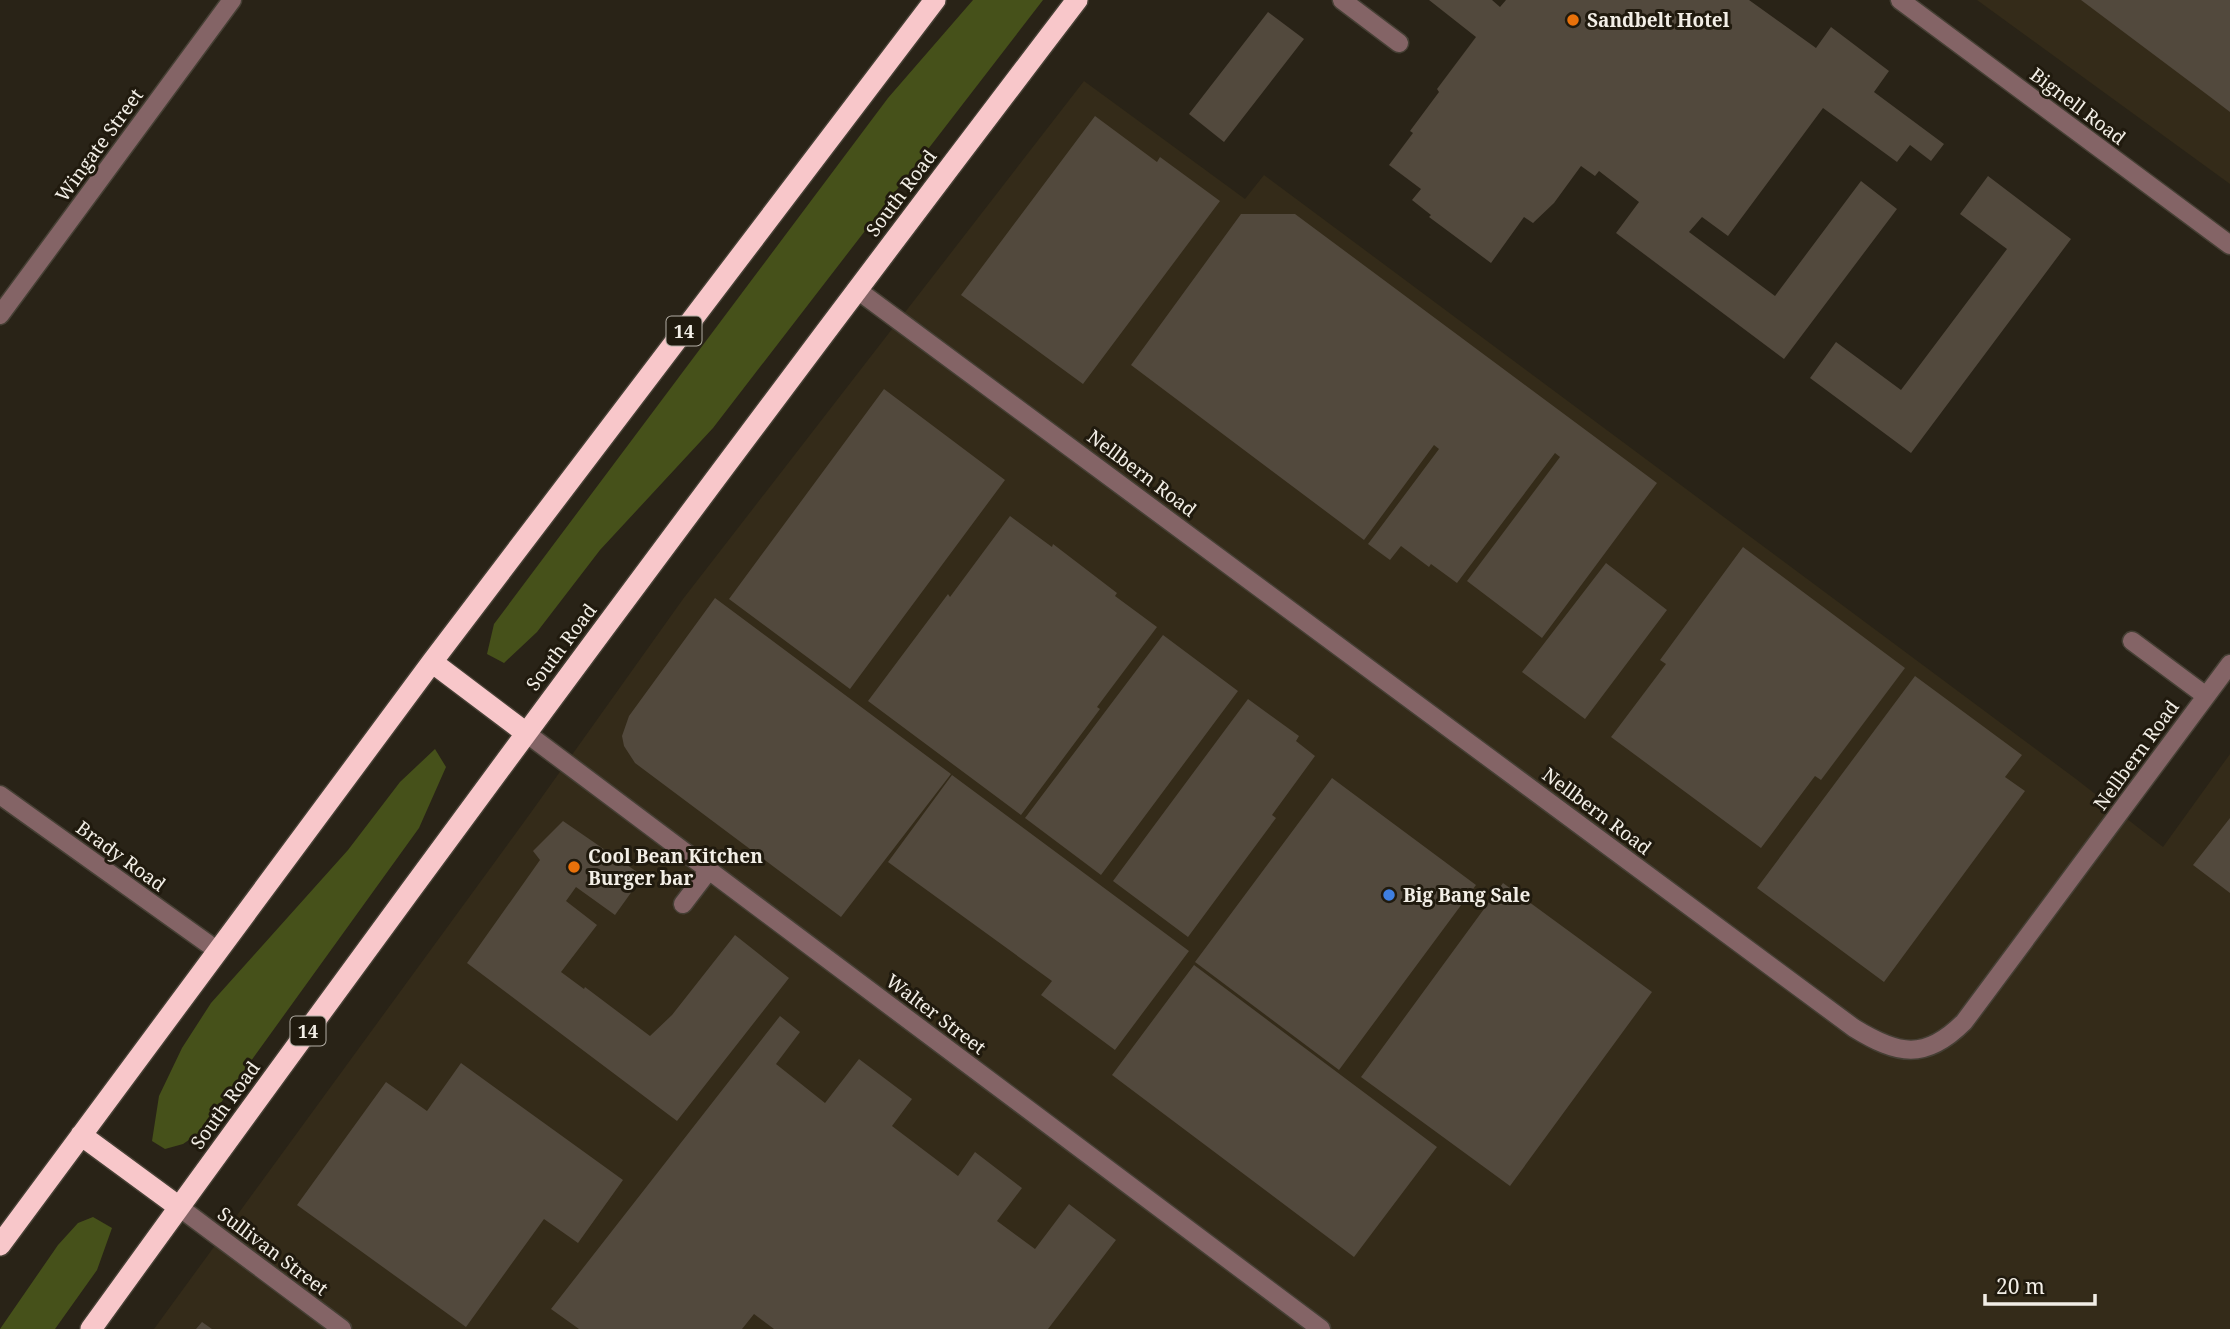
<svg xmlns="http://www.w3.org/2000/svg" width="2230" height="1329" font-family="'Noto Serif',serif">
<style>
.built{fill:#342b19}
.green{fill:#46511a}
.building{fill:#52493d}
.lines{fill:none;stroke-linecap:round;stroke-linejoin:round}
.minor-casing{stroke:#453f34;stroke-width:21}
.highway-casing{stroke:#453f34;stroke-width:24}
.minor{stroke:#846466;stroke-width:18}
.highway{stroke:#f8c7ca;stroke-width:21}
.food-dot{fill:#e8710a;stroke:#201a0e;stroke-width:2.5}
.shop-dot{fill:#3f7fe0;stroke:#201a0e;stroke-width:2.5}
.labels{text-anchor:middle;dominant-baseline:central;stroke-width:6;stroke-linejoin:round;paint-order:stroke}
.shield{fill:#201a0e;stroke:#b3aea5;stroke-width:2}
.shield-label{font-size:18px;font-weight:bold;fill:#f2eee6}
.poi-label{font-size:19px;font-weight:bold;fill:#f2eee6;stroke:#201a0e;text-anchor:start}
.street-label{font-size:19px;fill:#f2eee6;stroke:#201a0e}
</style>
<rect width="100%" height="100%" fill="#292317"/>
<path class="built" d="M 1977,0 L 2230,0 L 2230,184 Z
M 1084,81 L 1245,199 L 1264,175 L 2076,779 L 2163,847 L 2230,754 L 2230,1329 L 154,1329 L 532,811 L 683,599 Z"/>
<path class="green" d="M 973,0 L 1043,0 L 713,428 L 600,550 L 537,632 L 504,663 L 487,654 L 494,624 L 888,98 Z
M 435,749 L 446,767 L 419,828 L 199,1133 L 183,1144 L 165,1149 L 152,1141 L 159,1096 L 182,1048 L 211,1003 L 348,850 L 400,782 Z
M 93,1217 L 112,1228 L 97,1270 L 55,1329 L 0,1329 L 58,1245 L 78,1223 Z"/>
<path class="building" d="M 1429,0 L 1492,0 L 1500,7 L 1506,0 L 1749,0 L 1816,48 L 1831,27 L 1889,71 L 1874,92 L 1944,144 L 1931,161 L 1910,145 L 1897,162 L 1823,108 L 1728,236 L 1702,217 L 1689,232 L 1775,296 L 1861,181 L 1897,209 L 1784,359 L 1616,233 L 1639,202 L 1599,171 L 1595,176 L 1581,166 L 1554,203 L 1533,223 L 1524,217 L 1491,263 L 1429,217 L 1431,215 L 1412,200 L 1421,189 L 1389,165 L 1413,133 L 1410,131 L 1439,92 L 1437,89 L 1476,37 Z
M 2081,0 L 2230,0 L 2230,112 L 2209,96 Z
M 1268,12 L 1304,39 L 1224,142 L 1189,114 Z
M 1095,116 L 1157,162 L 1160,157 L 1220,201 L 1083,384 L 961,295 Z
M 1988,176 L 2071,239 L 1911,453 L 1810,378 L 1836,342 L 1901,390 L 2007,249 L 1960,214 Z
M 1241,214 L 1295,214 L 1657,483 L 1542,638 L 1467,581 L 1560,457 L 1555,453 L 1457,583 L 1431,564 L 1429,567 L 1401,546 L 1390,560 L 1368,544 L 1439,449 L 1434,445 L 1364,540 L 1131,365 Z
M 884,389 L 1005,480 L 850,689 L 729,599 Z
M 1010,516 L 1052,547 L 1053,544 L 1117,593 L 1115,596 L 1157,627 L 1097,707 L 1100,709 L 1021,815 L 868,701 L 948,594 L 950,597 Z
M 1743,547 L 1905,668 L 1821,780 L 1815,776 L 1761,848 L 1611,737 L 1666,664 L 1660,660 Z
M 1606,563 L 1667,610 L 1585,719 L 1522,672 Z
M 715,598 L 951,774 L 841,917 L 635,763 L 624,746 L 622,736 L 629,716 Z
M 1163,635 L 1238,691 L 1101,875 L 1025,818 Z
M 1915,676 L 2022,755 L 2005,777 L 2025,791 L 1884,982 L 1757,888 Z
M 1248,699 L 1299,736 L 1296,741 L 1315,756 L 1272,815 L 1276,818 L 1188,937 L 1113,881 Z
M 952,775 L 1189,951 L 1115,1050 L 1041,995 L 1052,981 L 888,862 Z
M 1332,778 L 1476,885 L 1339,1070 L 1195,962 Z
M 2230,818 L 2230,893 L 2193,865 Z
M 563,821 L 643,876 L 615,915 L 576,887 L 566,901 L 597,925 L 561,972 L 584,989 L 585,987 L 650,1036 L 672,1015 L 735,935 L 789,978 L 677,1121 L 467,963 L 540,860 L 533,851 Z
M 1503,883 L 1652,992 L 1510,1186 L 1361,1077 Z
M 1194,965 L 1437,1147 L 1354,1257 L 1112,1075 Z
M 780,1016 L 800,1032 L 776,1064 L 825,1103 L 859,1059 L 912,1099 L 892,1126 L 958,1176 L 975,1152 L 1022,1188 L 997,1221 L 1035,1249 L 1069,1204 L 1116,1240 L 1048,1329 L 774,1329 L 754,1314 L 742,1329 L 579,1329 L 551,1309 Z
M 461,1063 L 623,1180 L 578,1243 L 544,1219 L 466,1327 L 297,1205 L 386,1082 L 427,1111 Z
M 202,1322 L 212,1329 L 196,1329 Z"/>
<g class="lines">
<defs>
<path id="minor" d="M 1342,0 L 1399,43
M 1900,0 L 2230,245
M 856,289 L 1854,1028 C 1898,1055 1925,1061 1964,1022 L 2230,664
M 0,315 L 232,0
M 2132,641 L 2206,696
M 526,733 L 1321,1329
M 0,795 L 218,951
M 683,904 L 709,870
M 179,1207 L 342,1329"/>
<path id="highway" d="M 432,662 L 526,733
M 81,1135 L 179,1207
M 0,1245 L 432,662 L 935,0
M 91,1329 C 414,882 742,439 1077,0"/>
</defs>
<use href="#minor" class="minor-casing"/>
<use href="#highway" class="highway-casing"/>
<use href="#minor" class="minor"/>
<use href="#highway" class="highway"/>
</g>
<g class="food-dot">
<circle cx="1573" cy="20" r="7"/>
<circle cx="574" cy="867" r="7"/>
</g>
<circle class="shop-dot" cx="1389" cy="895" r="7"/>
<g class="labels">
<g class="shield">
<rect x="666.5" y="316.5" width="35" height="29" rx="5"/>
<rect x="290.5" y="1016.5" width="35" height="29" rx="5"/>
</g>
<g class="shield-label">
<text x="684" y="331">14</text>
<text x="308" y="1031">14</text>
</g>
<g class="poi-label">
<text x="1587" y="20">Sandbelt Hotel</text>
<text x="588" y="856">Cool Bean Kitchen<tspan x="588" dy="22">Burger bar</tspan></text>
<text x="1403" y="895">Big Bang Sale</text>
</g>
<g class="street-label">
<text transform="translate(2078 106) rotate(37)">Bignell Road</text>
<text transform="translate(99 145) rotate(-54)">Wingate Street</text>
<text transform="translate(901 193) rotate(-53)">South Road</text>
<text transform="translate(1142 473) rotate(37)">Nellbern Road</text>
<text transform="translate(561 647) rotate(-53)">South Road</text>
<text transform="translate(2136 755) rotate(-54)">Nellbern Road</text>
<text transform="translate(1597 811) rotate(37)">Nellbern Road</text>
<text transform="translate(121 856) rotate(36)">Brady Road</text>
<text transform="translate(936 1014) rotate(37)">Walter Street</text>
<text transform="translate(225 1105) rotate(-54)">South Road</text>
<text transform="translate(273 1251) rotate(37)">Sullivan Street</text>
</g>
</g>
<path d="M1985 1294v10h110v-10" fill="none" stroke="#f2eee6" stroke-width="3.5"/>
<text x="1996" y="1294" font-size="21" fill="#f2eee6" stroke="#201a0e" stroke-width="5" paint-order="stroke">20 m</text>
</svg>
